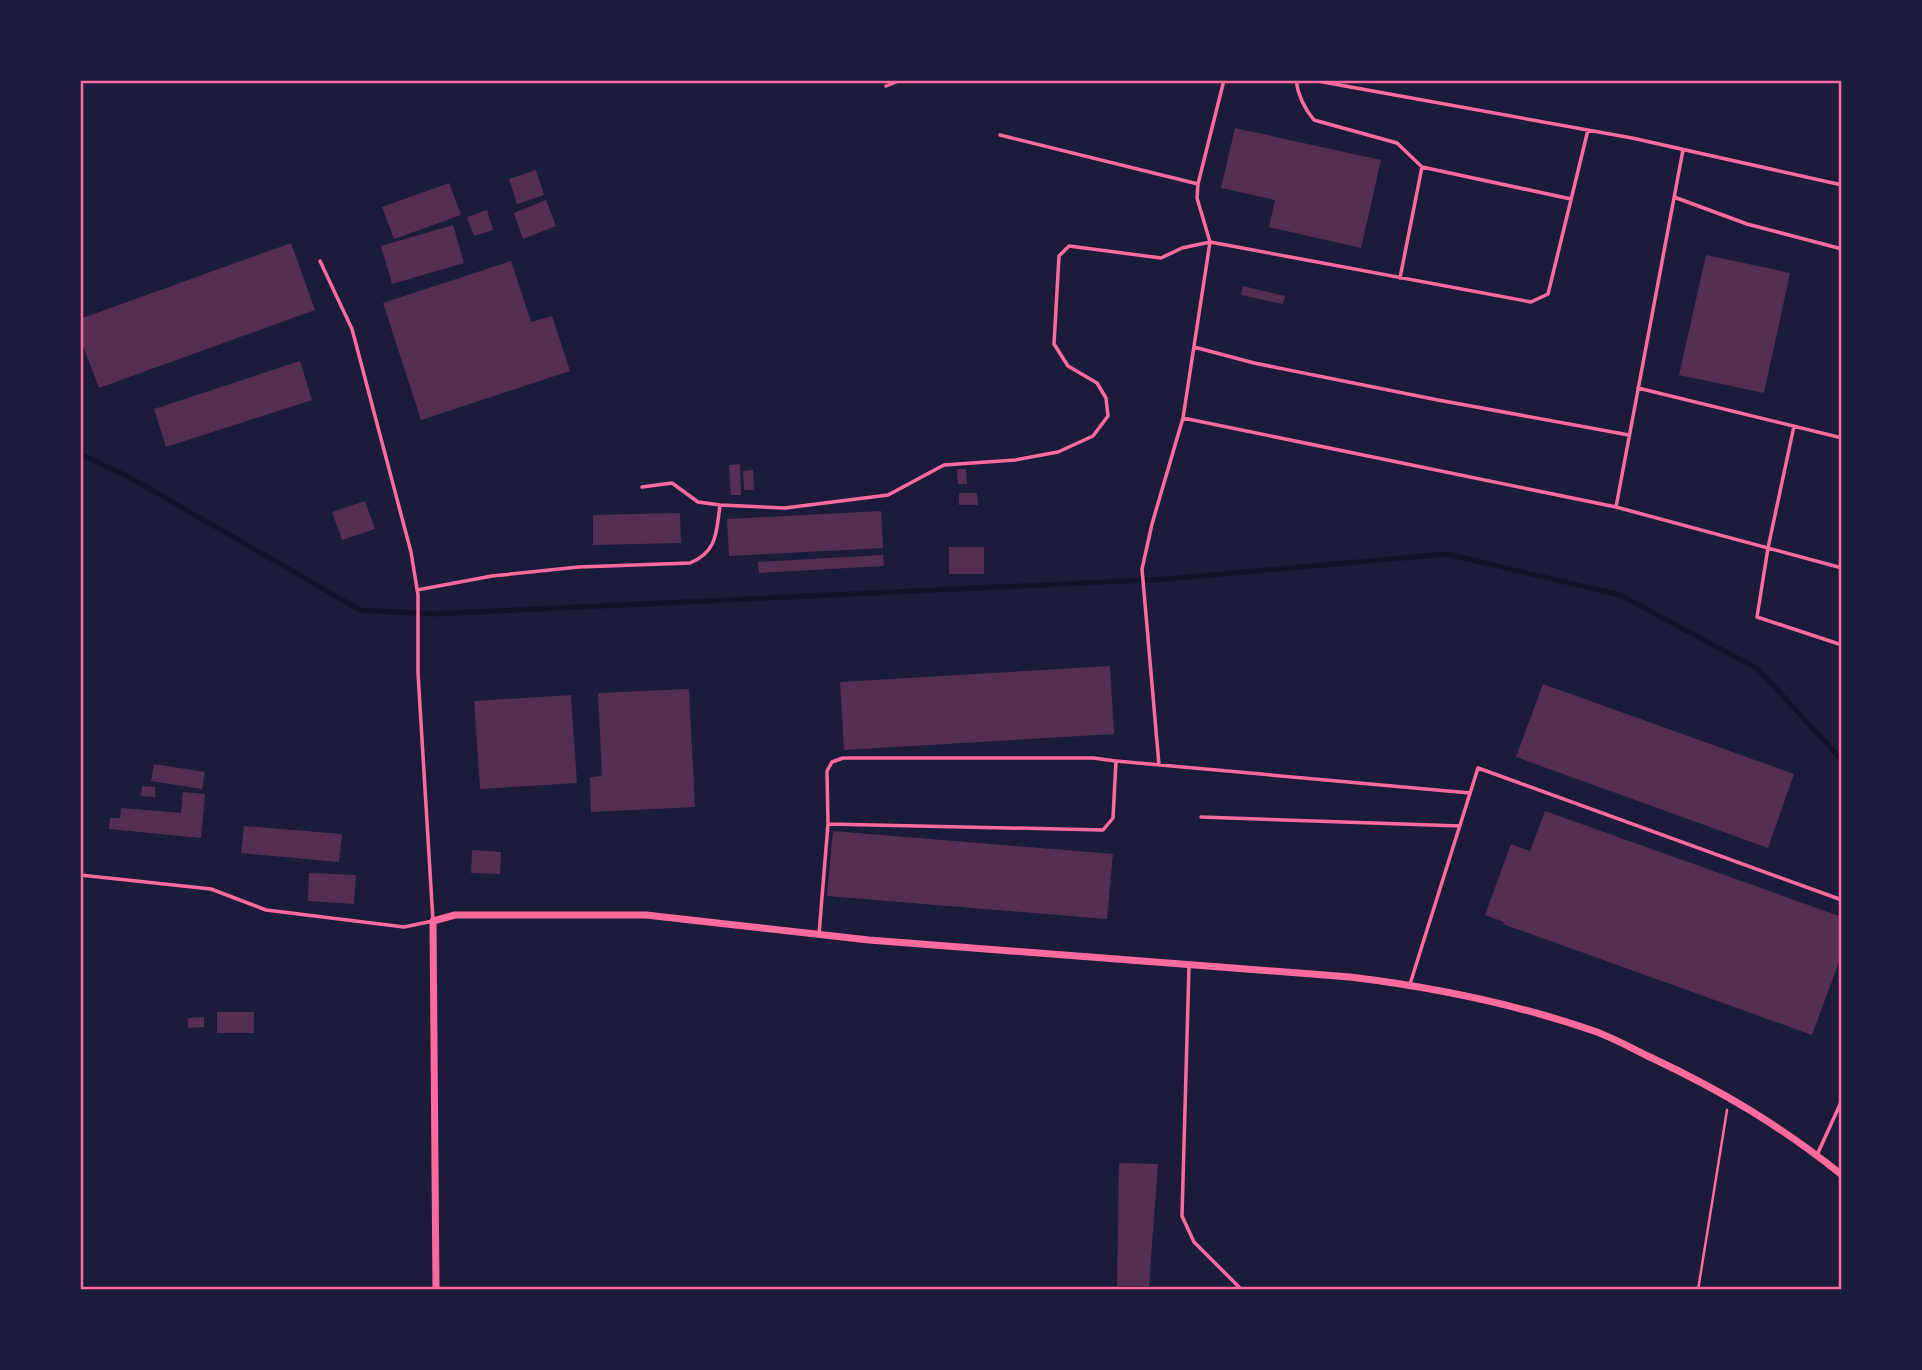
<svg xmlns="http://www.w3.org/2000/svg" width="1922" height="1370" font-family="'DejaVu Sans',sans-serif">
<style>
.lines{fill:none;stroke-linecap:round;stroke-linejoin:round}
.stream{stroke:#12122b;stroke-width:5}
.building{fill:#542f53}
.path{stroke:#ff6b9d;stroke-width:2.5}
.service{stroke:#ff6b9d;stroke-width:3.5}
.minor{stroke:#ff6b9d;stroke-width:7}
.neatline{fill:none;stroke:#ff6b9d;stroke-width:2.5}
</style>
<rect width="100%" height="100%" fill="#1b1b3a"/>
<g class="lines">
<path class="stream" d="M 80,454 L 129,477 L 360,610 L 432,614 L 1166,579 L 1447,554 L 1620,595 L 1758,669 L 1842,760"/>
</g>
<path class="building" d="M 1235,128 L 1381,160 L 1361,248 L 1269,227 L 1275,200 L 1221,188 Z
M 536,170 L 544,195 L 517,204 L 509,179 Z
M 449,183 L 461,215 L 394,239 L 382,207 Z
M 546,200 L 556,226 L 523,239 L 514,213 Z
M 487,210 L 493,230 L 474,236 L 467,217 Z
M 453,225 L 464,263 L 392,284 L 381,246 Z
M 291,243 L 315,310 L 99,388 L 80,338 L 80,319 Z
M 1706,255 L 1790,273 L 1764,393 L 1679,375 Z
M 511,261 L 531,322 L 552,316 L 570,371 L 421,420 L 383,303 Z
M 1243,286 L 1285,296 L 1283,304 L 1241,295 Z
M 300,361 L 312,400 L 166,447 L 154,409 Z
M 740,464 L 741,495 L 731,495 L 729,465 Z
M 957,469 L 966,469 L 967,484 L 958,484 Z
M 753,470 L 754,490 L 744,490 L 743,471 Z
M 959,493 L 977,493 L 978,505 L 959,505 Z
M 365,501 L 375,529 L 342,540 L 332,512 Z
M 881,511 L 883,548 L 729,556 L 727,519 Z
M 680,513 L 681,543 L 593,545 L 593,515 Z
M 949,547 L 984,547 L 984,574 L 949,574 Z
M 883,555 L 884,566 L 759,573 L 758,562 Z
M 1110,666 L 1114,734 L 844,750 L 840,682 Z
M 1543,684 L 1794,774 L 1768,848 L 1516,757 Z
M 689,689 L 695,807 L 591,812 L 590,777 L 602,776 L 598,693 Z
M 571,695 L 577,783 L 480,789 L 474,701 Z
M 154,764 L 205,772 L 202,789 L 151,781 Z
M 142,786 L 155,787 L 155,797 L 141,796 Z
M 183,792 L 205,794 L 201,838 L 109,829 L 110,818 L 120,818 L 121,808 L 181,813 Z
M 1545,811 L 1842,917 L 1842,954 L 1812,1035 L 1503,924 L 1504,922 L 1485,915 L 1511,844 L 1530,851 Z
M 244,826 L 342,834 L 339,862 L 241,853 Z
M 833,831 L 1113,854 L 1107,919 L 827,896 Z
M 472,850 L 501,852 L 500,874 L 471,873 Z
M 309,873 L 356,875 L 354,904 L 308,901 Z
M 217,1012 L 254,1012 L 254,1033 L 217,1033 Z
M 204,1017 L 204,1027 L 188,1028 L 188,1018 Z
M 1119,1163 L 1158,1164 L 1149,1286 L 1117,1286 Z"/>
<g class="lines">
<path class="path" d="M 1698,1290 L 1727,1110"/>
<path class="service" d="M 1296,80 C 1298,96 1304,108 1314,120 L 1397,143 L 1422,167 L 1571,199
M 1312,80 L 1632,138 L 1842,185
M 886,86 L 901,80
M 1000,135 L 1198,184
M 1674,197 L 1747,224 L 1842,249
M 1400,278 L 1422,167
M 1194,347 L 1254,363 L 1438,400 L 1629,435
M 1638,388 L 1842,438
M 1183,418 L 1616,507 L 1842,568
M 1794,426 L 1768,548 L 1757,617 L 1842,645
M 642,487 L 672,483 L 698,502 L 720,505 L 785,508 L 888,495 L 944,465 L 1015,460 L 1058,452 L 1093,436 L 1108,416 L 1106,398 L 1097,383 L 1068,366 L 1054,344 L 1059,256 L 1069,246 L 1161,258 L 1182,248 L 1210,242 L 1531,302 L 1548,294 L 1588,130
M 1616,507 L 1683,150
M 417,590 L 492,576 L 579,567 L 690,563 C 718,551 716,532 720,506
M 1159,765 L 1142,569 L 1152,524 L 1183,418 L 1210,242 L 1197,198 L 1198,184 L 1224,80
M 1201,817 L 1460,826
M 828,824 L 827,771 L 832,762 L 843,758 L 1094,758 L 1115,761
M 80,875 L 211,889 L 266,910 L 404,927 L 433,921 L 418,673 L 418,595 L 411,552 L 352,329 L 320,261
M 819,934 L 828,824 L 1103,830 L 1113,818 L 1116,761 L 1470,793
M 1189,966 L 1182,1216 L 1194,1242 L 1242,1290
M 1410,984 L 1478,768 L 1842,900
M 1817,1155 L 1842,1100"/>
<path class="minor" d="M 436,1290 L 433,921 L 455,915 L 646,915 L 869,940 L 1350,977 C 1432,987 1516,1004 1594,1031 C 1614,1038 1633,1049 1652,1058 C 1722,1091 1781,1126 1842,1175"/>
</g>
<rect width="1922" height="1370" fill="none" stroke="#1b1b3a" stroke-width="164"/>
<rect x="82" y="82" width="1758" height="1206" class="neatline"/>
</svg>
